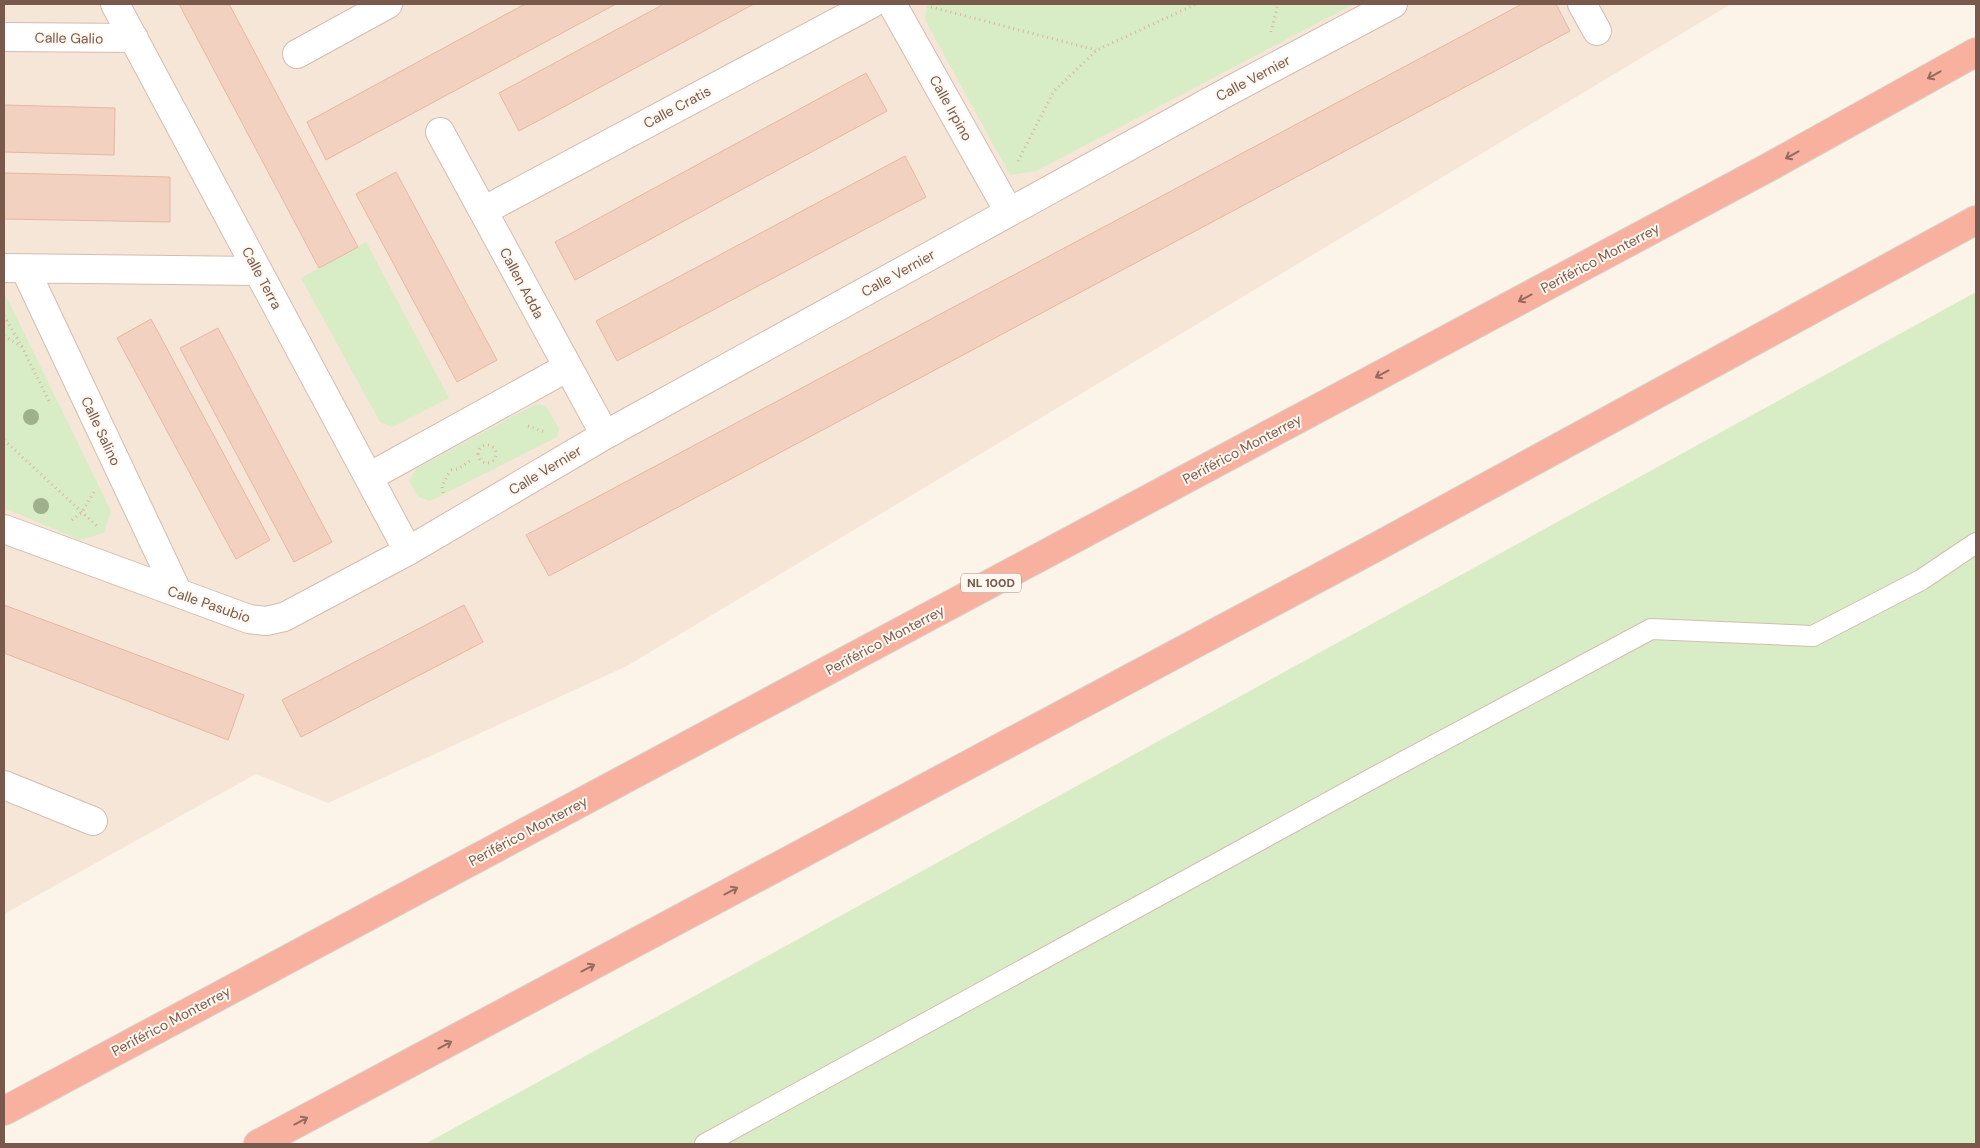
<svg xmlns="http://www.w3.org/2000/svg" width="1980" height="1148" font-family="'DM Sans',sans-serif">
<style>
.residential{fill:#f5e6d7}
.green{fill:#d8ecc6}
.building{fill:#f3d1c0;stroke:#e7b7a0}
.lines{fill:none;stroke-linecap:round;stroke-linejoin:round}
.lane-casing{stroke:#d3bdb1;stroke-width:22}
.street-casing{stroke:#d3bdb1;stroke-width:30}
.highway-casing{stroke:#d9d1cd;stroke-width:30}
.path{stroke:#d9b4a2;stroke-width:3;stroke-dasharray:1 4;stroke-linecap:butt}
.lane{stroke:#fff;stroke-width:20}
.street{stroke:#fff;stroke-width:28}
.highway{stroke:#f8b19f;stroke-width:28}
.tree{fill:#a0b08c}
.oneway{stroke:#926b5c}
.labels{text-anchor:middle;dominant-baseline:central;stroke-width:4;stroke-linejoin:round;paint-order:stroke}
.shield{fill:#fff8f0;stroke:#a1897c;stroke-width:1}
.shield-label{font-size:12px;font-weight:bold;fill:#79594b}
.street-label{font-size:14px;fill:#79594b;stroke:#fff8f0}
</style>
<rect width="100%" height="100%" fill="#fdf4e9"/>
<path class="residential" d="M 4,4 L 1731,4 L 627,666 L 328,803 L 256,774 L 4,914 Z"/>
<path class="green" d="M 931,4 L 1354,4 L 1036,171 L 1010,175 L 925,20 L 927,6 Z
M 366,242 L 449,398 L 392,427 L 380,422 L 301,278 Z
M 4,292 L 111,511 L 104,533 L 80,540 L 4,508 Z
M 1976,292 L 1976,1144 L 425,1144 Z
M 536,404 L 546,406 L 559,429 L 557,437 L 430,501 L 418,497 L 409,481 L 416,469 Z"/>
<path class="building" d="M 179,4 L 229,4 L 358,247 L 319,268 Z
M 525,4 L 616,4 L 326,160 L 307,122 Z
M 664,4 L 754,4 L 519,131 L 499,93 Z
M 1522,4 L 1556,4 L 1570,31 L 549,576 L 526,535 Z
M 866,73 L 887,111 L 575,280 L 555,242 Z
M 4,105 L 115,108 L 114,155 L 4,152 Z
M 905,156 L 926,197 L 617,361 L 596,321 Z
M 396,172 L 497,360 L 457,382 L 356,194 Z
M 4,173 L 170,177 L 170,222 L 4,219 Z
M 151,319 L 270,540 L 236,559 L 117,338 Z
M 218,328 L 332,542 L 294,562 L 180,348 Z
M 4,605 L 244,695 L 228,740 L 4,653 Z
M 464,605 L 483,642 L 301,737 L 282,700 Z"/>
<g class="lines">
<defs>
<path id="lane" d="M 705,1144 L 1373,778 L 1651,629 L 1813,636 L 1921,580 L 1976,543"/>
<path id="street" d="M 115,4 L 408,551
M 892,4 L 1009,212
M 1582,4 L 1597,31
M 4,37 L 134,38
M 297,54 L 388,4
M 440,132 L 605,435
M 483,211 L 871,4
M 4,268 L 258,271
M 25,269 L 178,593
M 369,477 L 568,367
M 4,529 L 249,619 L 266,621 L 284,617 L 408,551 L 605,435 L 1229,91 L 1393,4
M 4,785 L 93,821"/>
<path id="highway" d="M 4,1111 L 1771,166 L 1976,52
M 258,1144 L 1378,546 L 1976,220"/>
</defs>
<use href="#lane" class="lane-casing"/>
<use href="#street" class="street-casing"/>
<use href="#highway" class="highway-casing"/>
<path class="path" d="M 931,7 L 1096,50
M 1271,32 L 1278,4
M 1018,161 L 1054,91 L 1097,50 L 1196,4
M 4,316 L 22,347 L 49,401
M 4,336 L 22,347
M 528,426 L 545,432
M 4,440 L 98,527
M478 454a9 9 0 1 1 18 0a9 9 0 1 1-18 0Z
M 451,470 L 458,469 L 470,461
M 443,493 L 442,486 L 450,471
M 72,520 L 82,512 L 94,492"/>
<use href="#lane" class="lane"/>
<use href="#street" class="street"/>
<use href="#highway" class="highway"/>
</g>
<g class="tree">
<circle cx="31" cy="417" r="8"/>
<circle cx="41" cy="506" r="8"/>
</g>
<defs><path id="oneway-shaft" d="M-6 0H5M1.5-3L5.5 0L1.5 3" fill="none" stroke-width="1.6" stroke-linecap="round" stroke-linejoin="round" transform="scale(1.25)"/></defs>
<g class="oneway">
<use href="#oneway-shaft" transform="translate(1934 75) rotate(151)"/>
<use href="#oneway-shaft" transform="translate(1792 155) rotate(151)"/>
<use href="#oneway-shaft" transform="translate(1525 298) rotate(152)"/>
<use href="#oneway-shaft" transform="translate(1382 374) rotate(152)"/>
<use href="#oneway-shaft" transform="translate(731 891) rotate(-28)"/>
<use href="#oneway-shaft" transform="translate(588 968) rotate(-28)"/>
<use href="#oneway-shaft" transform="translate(445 1045) rotate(-28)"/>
<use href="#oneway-shaft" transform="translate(301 1121) rotate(-28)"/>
</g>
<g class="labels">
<rect class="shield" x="961" y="573.5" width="60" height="19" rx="4"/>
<g class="shield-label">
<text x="991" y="583">NL 100D</text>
</g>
<g class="street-label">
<text transform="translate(69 38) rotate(1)">Calle Galio</text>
<text transform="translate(1253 78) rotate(-28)">Calle Vernier</text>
<text transform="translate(677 107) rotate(-28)">Calle Cratis</text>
<text transform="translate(951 108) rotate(61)">Calle Irpino</text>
<text transform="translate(1600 258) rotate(-28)">Periférico Monterrey</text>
<text transform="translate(898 273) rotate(-29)">Calle Vernier</text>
<text transform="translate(262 278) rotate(62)">Calle Terra</text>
<text transform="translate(522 283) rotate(62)">Callen Adda</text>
<text transform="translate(101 431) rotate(65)">Calle Salino</text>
<text transform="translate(1242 449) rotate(-28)">Periférico Monterrey</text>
<text transform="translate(545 470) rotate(-31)">Calle Vernier</text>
<text transform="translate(209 604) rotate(19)">Calle Pasubio</text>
<text transform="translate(885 640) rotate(-28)">Periférico Monterrey</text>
<text transform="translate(528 831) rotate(-28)">Periférico Monterrey</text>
<text transform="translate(171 1021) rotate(-28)">Periférico Monterrey</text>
</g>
</g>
<rect width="1980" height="1148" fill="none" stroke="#79594b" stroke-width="10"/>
</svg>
